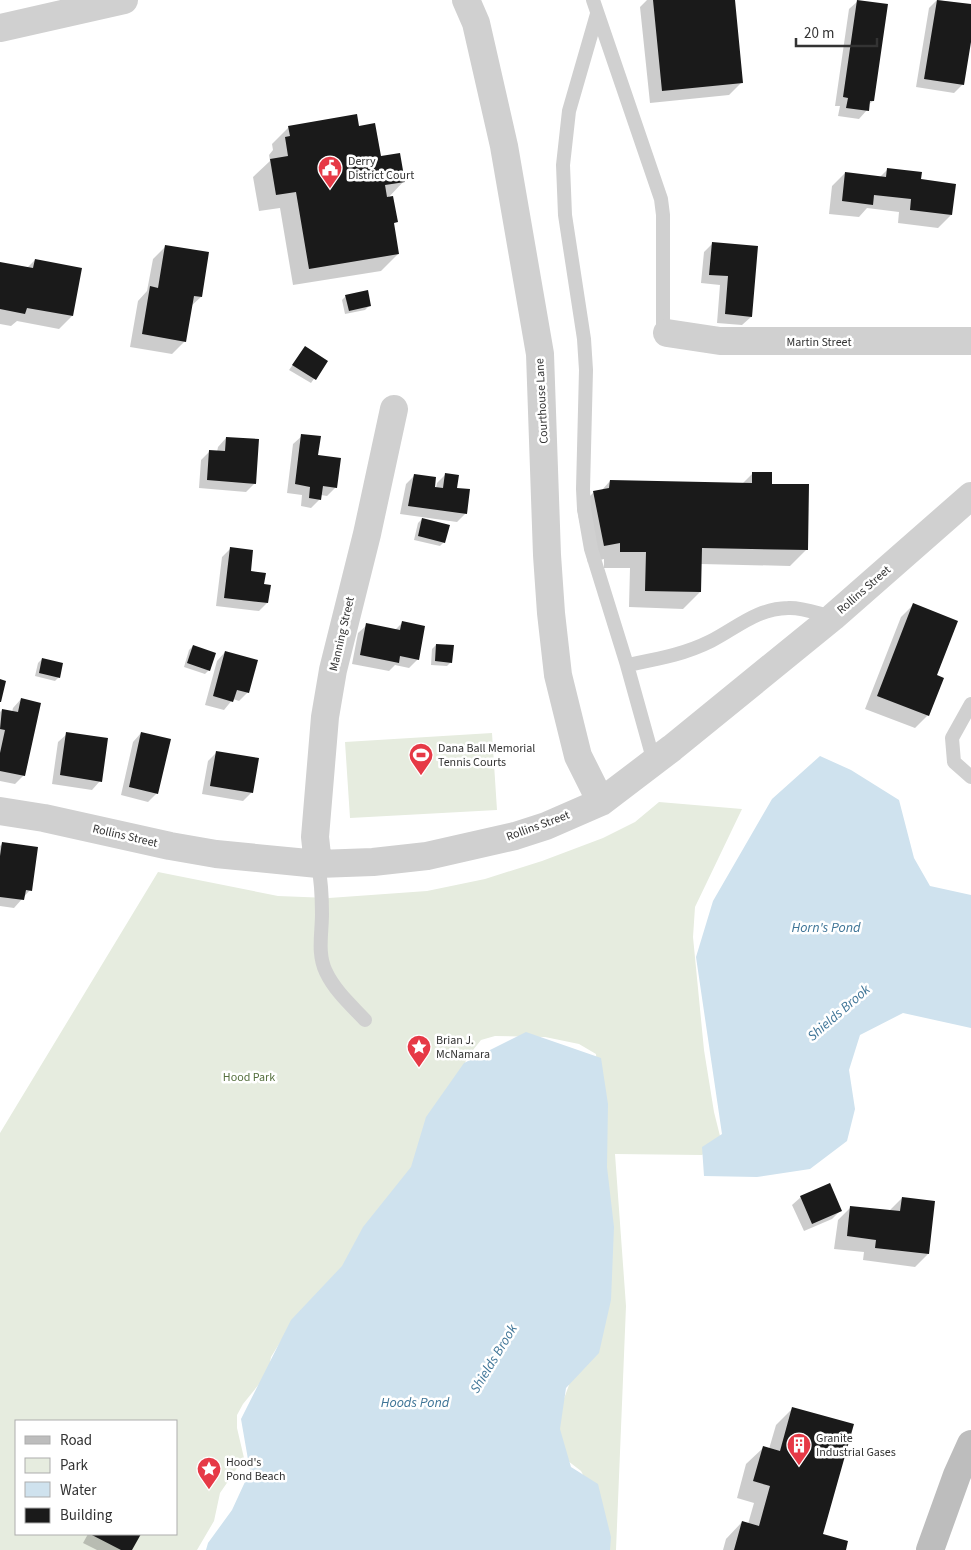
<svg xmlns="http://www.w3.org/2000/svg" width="971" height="1550" font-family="'Source Sans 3',sans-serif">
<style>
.green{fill:#e6ecdf;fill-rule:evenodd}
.water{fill:#cfe2ee}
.shadow{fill:#0003}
.building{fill:#1a1a1a}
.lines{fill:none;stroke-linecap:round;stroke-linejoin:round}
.lane{stroke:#d0d0d0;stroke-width:14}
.street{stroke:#d0d0d0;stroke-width:28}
.secondary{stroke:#bdbdbd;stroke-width:28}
.labels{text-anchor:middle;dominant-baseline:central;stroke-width:5;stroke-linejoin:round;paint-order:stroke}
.poi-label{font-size:12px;fill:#333;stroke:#fff;text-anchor:start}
.street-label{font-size:12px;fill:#333;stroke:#fff}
.park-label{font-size:12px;fill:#56703f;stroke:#fff}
.water-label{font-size:14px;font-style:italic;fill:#3f7597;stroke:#fff}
</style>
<rect width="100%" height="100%" fill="#fff"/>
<path class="green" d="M 492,733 L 497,810 L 350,818 L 345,742 Z
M 659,802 L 742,809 L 695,907 L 693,937 L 704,1050 L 714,1112 L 721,1140 L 702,1155 L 615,1154 L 626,1306 L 616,1550 L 600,1550 L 594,1496 L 581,1471 L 559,1454 L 556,1430 L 562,1404 L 569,1385 L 602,1131 L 596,1054 L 579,1044 L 545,1037 L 495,1036 L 481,1040 L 469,1055 L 442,1107 L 431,1141 L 342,1268 L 281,1341 L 271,1357 L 268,1373 L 243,1404 L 237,1415 L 237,1428 L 244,1458 L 220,1493 L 214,1521 L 197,1550 L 0,1550 L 0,1133 L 158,872 L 278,896 L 329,898 L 427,891 L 485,879 L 542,861 L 603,838 L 635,822 ZM 16,1421 L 176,1421 L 176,1534 L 16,1534 Z"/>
<path class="water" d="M 820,756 L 851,770 L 899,800 L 914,858 L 930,886 L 971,895 L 971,1028 L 903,1013 L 860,1035 L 849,1070 L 855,1109 L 847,1141 L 810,1169 L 757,1177 L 704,1176 L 702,1147 L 722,1134 L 696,957 L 713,901 L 772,799 Z
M 526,1032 L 601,1058 L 608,1104 L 607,1167 L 614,1227 L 611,1300 L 599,1353 L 566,1388 L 560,1429 L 571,1467 L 598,1484 L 611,1537 L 610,1550 L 206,1550 L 208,1543 L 232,1510 L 250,1471 L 241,1419 L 291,1320 L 342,1266 L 363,1227 L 411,1167 L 426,1117 L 464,1063 Z"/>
<path class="shadow" d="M 647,0 L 734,0 L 742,82 L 729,95 L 650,103 L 640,7 Z
M 937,0 L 971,5 L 971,34 L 963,84 L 954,93 L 916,87 L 929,8 Z
M 858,1 L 873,101 L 868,105 L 867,110 L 859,119 L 838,116 L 840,106 L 835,106 L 849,9 Z
M 289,127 L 358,127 L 380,158 L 404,181 L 387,199 L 396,221 L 393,225 L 398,254 L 381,271 L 293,285 L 280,208 L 259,211 L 253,177 L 270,161 L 269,155 L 273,150 L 272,144 Z
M 888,169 L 920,180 L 951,215 L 938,228 L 898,223 L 899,212 L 867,208 L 859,217 L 829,214 L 832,186 L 845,173 L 880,177 Z
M 713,243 L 751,317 L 742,325 L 717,323 L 720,285 L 701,283 L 704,252 Z
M 166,246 L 201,297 L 191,306 L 185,341 L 172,354 L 130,347 L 138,301 L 147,291 L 153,259 Z
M 35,260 L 80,269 L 72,316 L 59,329 L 17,321 L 11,326 L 0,324 L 0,263 L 27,268 Z
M 346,296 L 369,306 L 365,310 L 345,314 L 342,300 Z
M 305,348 L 326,362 L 311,383 L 289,370 Z
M 302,436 L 317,456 L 336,487 L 327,496 L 321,495 L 320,499 L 311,508 L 301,506 L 302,495 L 287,493 L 293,444 Z
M 226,438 L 255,483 L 246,492 L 199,488 L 201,460 L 210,451 L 217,452 L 218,447 Z
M 753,473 L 771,485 L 807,549 L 790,566 L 701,564 L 700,592 L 683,609 L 629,607 L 630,568 L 604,568 L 604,559 L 588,563 L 577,509 L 594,492 L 601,491 L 610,481 L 742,484 Z
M 415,475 L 436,488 L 437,483 L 445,475 L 456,489 L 466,513 L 457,522 L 400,514 L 406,484 Z
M 422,519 L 444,542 L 440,546 L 414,540 L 418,523 Z
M 231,548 L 249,573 L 263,585 L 267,603 L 259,611 L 216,606 L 222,557 Z
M 914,604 L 935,676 L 928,715 L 915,728 L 865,709 L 901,617 Z
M 402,623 L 418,659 L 409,668 L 395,665 L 389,671 L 352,664 L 358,633 L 367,625 L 395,630 Z
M 436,645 L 451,662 L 447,666 L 431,665 L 432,649 Z
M 193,646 L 209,670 L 205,674 L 184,667 L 189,650 Z
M 225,652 L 248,692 L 239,701 L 233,699 L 224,710 L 205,705 L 217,661 Z
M 42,659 L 59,677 L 55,681 L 35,676 L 38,663 Z
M 21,699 L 24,775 L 15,784 L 0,781 L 0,712 L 2,710 L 12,712 L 13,708 Z
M 141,733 L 157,793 L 148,802 L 121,795 L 133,742 Z
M 67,734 L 100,781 L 92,790 L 52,784 L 58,742 Z
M 216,753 L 252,792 L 243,801 L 202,794 L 208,761 Z
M 3,843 L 30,890 L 14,908 L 0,906 L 0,846 Z
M 801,1197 L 841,1210 L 832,1219 L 804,1231 L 792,1205 Z
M 902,1198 L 928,1254 L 915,1267 L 863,1260 L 864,1252 L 834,1249 L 838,1220 L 851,1207 L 889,1211 Z
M 793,1408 L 821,1535 L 845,1550 L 723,1550 L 726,1539 L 742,1522 L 748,1524 L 754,1503 L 737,1498 L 746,1464 L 763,1448 L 769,1449 L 776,1425 Z
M 88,1534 L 139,1534 L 131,1550 L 97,1550 L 83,1543 Z"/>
<path class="building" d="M 653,0 L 735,0 L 743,83 L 662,91 Z
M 857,0 L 888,4 L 874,101 L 870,101 L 869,111 L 846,108 L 848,98 L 843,97 Z
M 937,0 L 971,4 L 971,42 L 964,85 L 924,79 Z
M 357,114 L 359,126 L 375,123 L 381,156 L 400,153 L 405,182 L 385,185 L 387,197 L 393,196 L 398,222 L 394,223 L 399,254 L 309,269 L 296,192 L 276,195 L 270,159 L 288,156 L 285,137 L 290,136 L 288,126 Z
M 887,168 L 922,172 L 921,179 L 956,184 L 952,215 L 910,210 L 911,199 L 874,195 L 873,205 L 842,201 L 845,172 L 886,177 Z
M 712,242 L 758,246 L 752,317 L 725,314 L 728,276 L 709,275 Z
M 165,245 L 209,252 L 202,297 L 194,296 L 186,342 L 142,334 L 150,286 L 158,288 Z
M 35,259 L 82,268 L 73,316 L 27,308 L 25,314 L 0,309 L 0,262 L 33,268 Z
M 368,290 L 371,306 L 349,311 L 345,295 Z
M 305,346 L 328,361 L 316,380 L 292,365 Z
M 301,434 L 321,436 L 318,455 L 341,458 L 337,488 L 323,486 L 321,500 L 309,498 L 310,487 L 295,484 Z
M 226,437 L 259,439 L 256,484 L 207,480 L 209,450 L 225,451 Z
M 752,472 L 772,472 L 772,484 L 809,484 L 808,550 L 702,548 L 701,592 L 645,591 L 646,552 L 620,552 L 620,543 L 604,546 L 593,491 L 609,488 L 610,480 L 752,483 Z
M 445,473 L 459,475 L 457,488 L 470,489 L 467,514 L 408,506 L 414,474 L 436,477 L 435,487 L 443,488 Z
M 422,518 L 450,525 L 445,543 L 418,536 Z
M 230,547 L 253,550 L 251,571 L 266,573 L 264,584 L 271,585 L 268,603 L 224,598 Z
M 913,603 L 958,621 L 937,675 L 944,678 L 929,716 L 877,696 Z
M 402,621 L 425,626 L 419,660 L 400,656 L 399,663 L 360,655 L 366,623 L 400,630 Z
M 436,644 L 454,645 L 452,663 L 435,661 Z
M 193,645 L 216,653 L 210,671 L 187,663 Z
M 225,651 L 258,660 L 249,693 L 237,690 L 233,702 L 213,696 Z
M 42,658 L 63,663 L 60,678 L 39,673 Z
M 0,679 L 6,681 L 1,702 L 0,702 Z
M 21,698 L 41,703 L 25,776 L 0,771 L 0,753 L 5,730 L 0,729 L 2,709 L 18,712 Z
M 66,732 L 108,738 L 102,782 L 60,775 Z
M 141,732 L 171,739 L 158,794 L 129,787 Z
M 216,751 L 259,758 L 253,793 L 210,786 Z
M 2,842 L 38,847 L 32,891 L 26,890 L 24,900 L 0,897 L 0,856 Z
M 830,1183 L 842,1211 L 812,1224 L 800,1196 Z
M 902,1197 L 935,1201 L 929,1254 L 875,1248 L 876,1240 L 847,1236 L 850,1206 L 900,1211 Z
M 792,1407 L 854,1424 L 823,1534 L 848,1541 L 846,1550 L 734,1550 L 742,1521 L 759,1526 L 770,1486 L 753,1481 L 763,1446 L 780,1451 Z
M 90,1534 L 141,1534 L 132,1550 L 121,1550 Z"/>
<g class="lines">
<path class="lane" d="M 593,0 L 661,199 L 663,215 L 663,325 L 667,333
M 597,14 L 569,111 L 563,165 L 565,215 L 584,339 L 586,370 L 583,489 L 584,509 L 591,549 L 627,665 L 654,762
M 627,665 C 657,659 683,655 711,641 C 738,627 756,609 788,608 C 802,607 819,614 833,617
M 971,704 L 952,738 L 954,762 L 971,777
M 318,864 C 321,880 322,897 322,914 C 322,933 317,954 326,972 C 335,991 351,1005 365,1020"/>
<path class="street" d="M 466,0 L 476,23 L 504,146 L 540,354 L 547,555 L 551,613 L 558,675 L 578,756 L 601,802
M 0,28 L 124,0
M 667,333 L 720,341 L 971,341
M 0,811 L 44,818 L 170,846 L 216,854 L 318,864 L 373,862 L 427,856 L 515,836 L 546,826 L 601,802 L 672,748 L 833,617 L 971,496
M 318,864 L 315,837 L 325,717 L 333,670 L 367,534 L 394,409"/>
<path class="secondary" d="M 930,1550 L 957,1475 L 971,1444"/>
</g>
<defs>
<symbol id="civic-pin" viewBox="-11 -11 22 30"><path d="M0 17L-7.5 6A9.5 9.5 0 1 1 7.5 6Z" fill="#e63946" stroke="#fff"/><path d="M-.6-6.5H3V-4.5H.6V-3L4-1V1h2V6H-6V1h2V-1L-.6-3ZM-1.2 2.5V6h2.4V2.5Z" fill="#fff"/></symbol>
<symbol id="stadium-pin" viewBox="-11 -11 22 30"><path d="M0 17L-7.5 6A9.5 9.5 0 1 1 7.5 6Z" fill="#e63946" stroke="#fff"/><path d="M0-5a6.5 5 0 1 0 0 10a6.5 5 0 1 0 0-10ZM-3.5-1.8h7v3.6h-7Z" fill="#fff"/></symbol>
<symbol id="sight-pin" viewBox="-11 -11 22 30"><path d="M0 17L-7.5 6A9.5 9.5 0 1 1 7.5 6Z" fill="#e63946" stroke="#fff"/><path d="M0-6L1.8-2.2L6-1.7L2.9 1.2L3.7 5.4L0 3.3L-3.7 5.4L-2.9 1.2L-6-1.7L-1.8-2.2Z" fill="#fff"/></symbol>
<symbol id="building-pin" viewBox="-11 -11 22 30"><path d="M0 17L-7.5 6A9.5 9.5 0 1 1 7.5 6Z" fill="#e63946" stroke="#fff"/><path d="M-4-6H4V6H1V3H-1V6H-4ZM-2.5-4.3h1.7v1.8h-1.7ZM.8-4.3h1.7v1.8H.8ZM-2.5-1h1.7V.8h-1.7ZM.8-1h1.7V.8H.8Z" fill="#fff"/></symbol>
</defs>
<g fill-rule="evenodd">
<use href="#civic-pin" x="316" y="154" width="28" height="38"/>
<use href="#stadium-pin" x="407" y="741" width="28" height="38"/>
<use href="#sight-pin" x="405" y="1033" width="28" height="38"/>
<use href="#building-pin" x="785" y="1431" width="28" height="38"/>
<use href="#sight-pin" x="195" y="1455" width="28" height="38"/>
</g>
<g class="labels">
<g class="poi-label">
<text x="348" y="161">Derry<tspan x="348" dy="14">District Court</tspan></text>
<text x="438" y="748">Dana Ball Memorial<tspan x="438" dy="14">Tennis Courts</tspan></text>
<text x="436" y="1040">Brian J.<tspan x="436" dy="14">McNamara</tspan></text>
<text x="816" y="1438">Granite<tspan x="816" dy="14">Industrial Gases</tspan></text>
<text x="226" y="1462">Hood's<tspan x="226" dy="14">Pond Beach</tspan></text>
</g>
<g class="street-label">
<text x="819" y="342">Martin Street</text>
<text transform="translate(542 401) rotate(-93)">Courthouse Lane</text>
<text transform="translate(864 590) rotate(-41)">Rollins Street</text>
<text transform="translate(342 634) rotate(-77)">Manning Street</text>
<text transform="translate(538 826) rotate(-20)">Rollins Street</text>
<text transform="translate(125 836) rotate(13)">Rollins Street</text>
</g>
<g class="park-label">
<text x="249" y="1077">Hood Park</text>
</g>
<g class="water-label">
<text x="826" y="928">Horn's Pond</text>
<text transform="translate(839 1013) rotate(-41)">Shields Brook</text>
<text transform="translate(494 1359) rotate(-59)">Shields Brook</text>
<text x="415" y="1403">Hoods Pond</text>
</g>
</g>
<rect x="15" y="1420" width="162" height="115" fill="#ffffff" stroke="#adadad"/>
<rect x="25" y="1436" width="25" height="8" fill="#bdbdbd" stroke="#adadad"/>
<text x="60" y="1445" font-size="15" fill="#333333">Road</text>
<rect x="25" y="1458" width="25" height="15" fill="#e6ecdf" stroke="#adadad"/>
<text x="60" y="1470" font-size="15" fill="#333333">Park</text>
<rect x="25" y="1482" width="25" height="15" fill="#cfe2ee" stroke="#adadad"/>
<text x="60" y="1495" font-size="15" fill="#333333">Water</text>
<rect x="25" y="1508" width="25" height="15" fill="#1a1a1a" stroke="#adadad"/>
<text x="60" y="1520" font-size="15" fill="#333333">Building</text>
<path d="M796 38v8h81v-8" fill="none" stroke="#333333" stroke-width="2.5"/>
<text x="804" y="38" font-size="15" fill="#333333" stroke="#ffffff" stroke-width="4" paint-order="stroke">20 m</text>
</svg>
